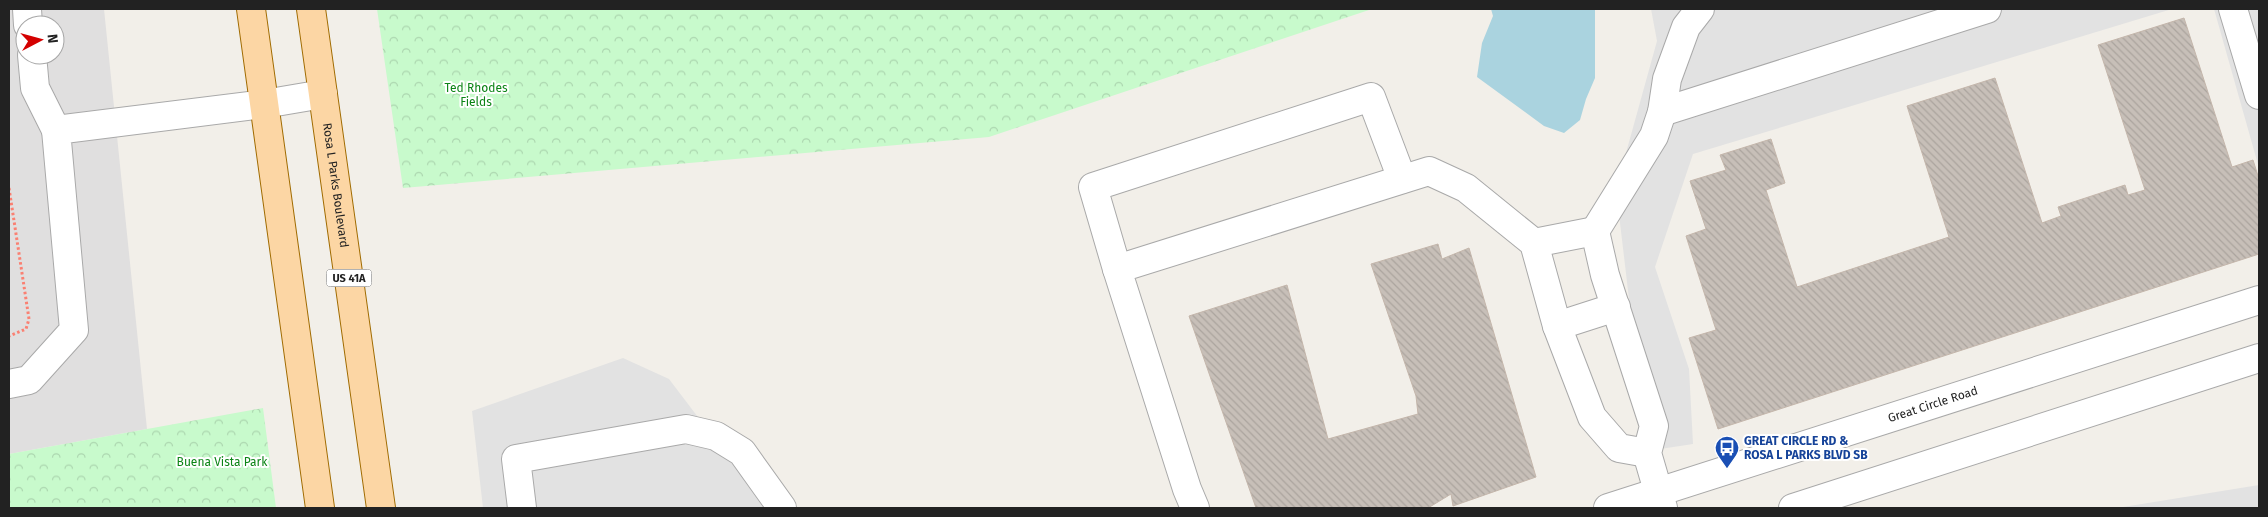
<svg xmlns="http://www.w3.org/2000/svg" width="2268" height="517" font-family="'Fira Sans',sans-serif">
<style>
.residential{fill:#e0dfdf;fill-rule:evenodd}
.park{fill:url(#park-crowns)}
.parking{fill:#e2e2e2}
.water{fill:#aad3df}
.building{fill:url(#building-back-hatch);stroke:#c4b6ab}
.lines{fill:none;stroke-linecap:round;stroke-linejoin:round}
.minor-casing{stroke:#a9a9a9;stroke-width:30}
.major-casing{stroke:#a06b00;stroke-width:30}
.path{stroke:#fa8072;stroke-width:3;stroke-dasharray:2.5 2.5;stroke-linecap:butt}
.minor{stroke:#fff;stroke-width:28}
.major{stroke:#fcd6a4;stroke-width:28}
.labels{text-anchor:middle;dominant-baseline:central;stroke-width:4;stroke-linejoin:round;paint-order:stroke}
.shield{fill:#fff;stroke:#646464;stroke-width:1}
.shield-label{font-size:11px;font-weight:bold;fill:#222}
.park-label{font-size:12px;fill:#0c8416;stroke:#fff}
.street-label{font-size:12px;fill:#222;stroke:#fff}
.transit-label{font-size:12px;font-weight:bold;fill:#164399;stroke:#fff;text-anchor:start}
</style>
<defs>
<pattern id="park-crowns" width="20" height="18" patternUnits="userSpaceOnUse" patternTransform="scale(1.25)"><rect width="20" height="18" fill="#c8facc"/><path d="M2 6a3 3 0 1 1 6 0M12 15a3 3 0 1 1 6 0" fill="none" stroke="#acd6af"/></pattern>
<pattern id="building-back-hatch" width="6" height="6" patternUnits="userSpaceOnUse" patternTransform="scale(1.25)"><rect width="6" height="6" fill="#c7bfb8"/><path d="M-1 5l2 2M0 0l6 6M5-1l2 2" fill="none" stroke="#aba49e"/></pattern>
</defs>
<rect width="100%" height="100%" fill="#f2efe9"/>
<path class="residential" d="M 9,9 L 104,9 L 147,429 L 9,454 ZM 25,25 L 55,25 L 55,55 L 25,55 Z"/>
<path class="park" d="M 377,9 L 1372,9 L 989,137 L 403,188 Z
M 263,408 L 276,508 L 9,508 L 9,454 Z"/>
<path class="parking" d="M 1651,9 L 2172,9 L 1693,154 L 1655,267 L 1689,369 L 1693,444 L 1647,451 L 1616,189 L 1657,41 Z
M 2214,9 L 2259,9 L 2259,168 Z
M 623,358 L 669,379 L 767,508 L 483,508 L 472,411 Z
M 2259,485 L 2259,508 L 2117,508 Z"/>
<path class="water" d="M 1491,9 L 1595,9 L 1595,78 L 1586,99 L 1580,120 L 1564,133 L 1544,126 L 1477,77 L 1482,43 L 1493,16 Z"/>
<path class="building" d="M 2184,18 L 2232,167 L 2253,160 L 2259,179 L 2259,254 L 1718,429 L 1689,338 L 1716,330 L 1686,236 L 1706,229 L 1690,181 L 1726,170 L 1720,155 L 1771,139 L 1785,183 L 1766,190 L 1797,287 L 1949,237 L 1907,106 L 1995,78 L 2042,223 L 2061,216 L 2058,207 L 2125,185 L 2128,195 L 2145,190 L 2098,45 Z
M 1438,244 L 1442,259 L 1469,248 L 1536,477 L 1453,506 L 1451,494 L 1428,508 L 1256,508 L 1189,316 L 1287,285 L 1328,439 L 1418,414 L 1416,396 L 1371,264 Z"/>
<g class="lines">
<defs>
<g id="minor">
<path d="M 27,9 L 28,25"/>
<path d="M 2233,9 L 2259,95"/>
<path d="M 32,55 L 35,88 L 56,130"/>
<path d="M 1662,112 L 1987,9"/>
<path d="M 1534,243 L 1595,231"/>
<path d="M 1117,269 L 1093,187 L 1371,97 L 1402,179"/>
<path d="M 1557,326 L 1616,307"/>
<path d="M 9,384 L 29,380 L 74,330 L 56,130 L 264,104 L 323,94"/>
<path d="M 522,508 L 516,459 L 686,429 L 716,436 L 742,452 L 782,508"/>
<path d="M 1195,508 L 1187,489 L 1117,269 L 1429,171 L 1466,188 L 1534,243 L 1557,326 L 1592,417 L 1619,448 L 1647,453"/>
<path id="s1" d="M 1608,508 L 2259,300"/>
<path d="M 1663,508 L 1647,453 L 1654,426 L 1605,275 L 1595,231 L 1654,136 L 1662,112 L 1667,79 L 1686,27 L 1700,9"/>
<path d="M 1793,508 L 2259,358"/>
</g>
<g id="major">
<path d="M 251,9 L 320,508"/>
<path id="s2" d="M 311,9 L 381,508"/>
</g>
</defs>
<use href="#minor" class="minor-casing"/>
<use href="#major" class="major-casing"/>
<path class="path" d="M 9,188 L 29,319 L 26,329 L 9,336"/>
<use href="#minor" class="minor"/>
<use href="#major" class="major"/>
</g>
<defs>
<symbol id="bus-pin" viewBox="-11 -11 22 30"><path d="M0 17L-7.5 6A9.5 9.5 0 1 1 7.5 6Z" fill="#1a4fb4" stroke="#fff"/><path d="M-5-6H5V4H4V6H2V4H-2V6H-4V4H-5ZM-3.5-4V0h7V-4ZM-3.5 1.2v1.5H-2V1.2ZM2 1.2v1.5H3.5V1.2Z" fill="#fff"/></symbol>
</defs>
<g fill-rule="evenodd">
<use href="#bus-pin" x="1713" y="434" width="28" height="38"/>
</g>
<g class="labels">
<rect class="shield" x="326.5" y="269.5" width="45" height="17" rx="4"/>
<g class="shield-label">
<text x="349" y="278">US 41A</text>
</g>
<g class="park-label">
<text x="476" y="88">Ted Rhodes<tspan x="476" dy="14">Fields</tspan></text>
<text x="222" y="462">Buena Vista Park</text>
</g>
<g class="street-label">
<text stroke="none"><textPath href="#s2" startOffset="178">Rosa L Parks Boulevard</textPath></text>
<text stroke="none"><textPath href="#s1" startOffset="341">Great Circle Road</textPath></text>
</g>
<g class="transit-label">
<text x="1744" y="441">GREAT CIRCLE RD &amp;<tspan x="1744" dy="14">ROSA L PARKS BLVD SB</tspan></text>
</g>
</g>
<rect width="2268" height="517" fill="none" stroke="#222222" stroke-width="20"/>
<g transform="translate(40 40) rotate(84)"><circle r="24" fill="#ffffff" stroke="#a7a7a7"/>
<path d="M0-4L9 19L0 12L-9 19Z" fill="#d40000"/>
<text y="-8" font-size="14" font-weight="bold" text-anchor="middle" fill="#222222">N</text>
</g>
</svg>
